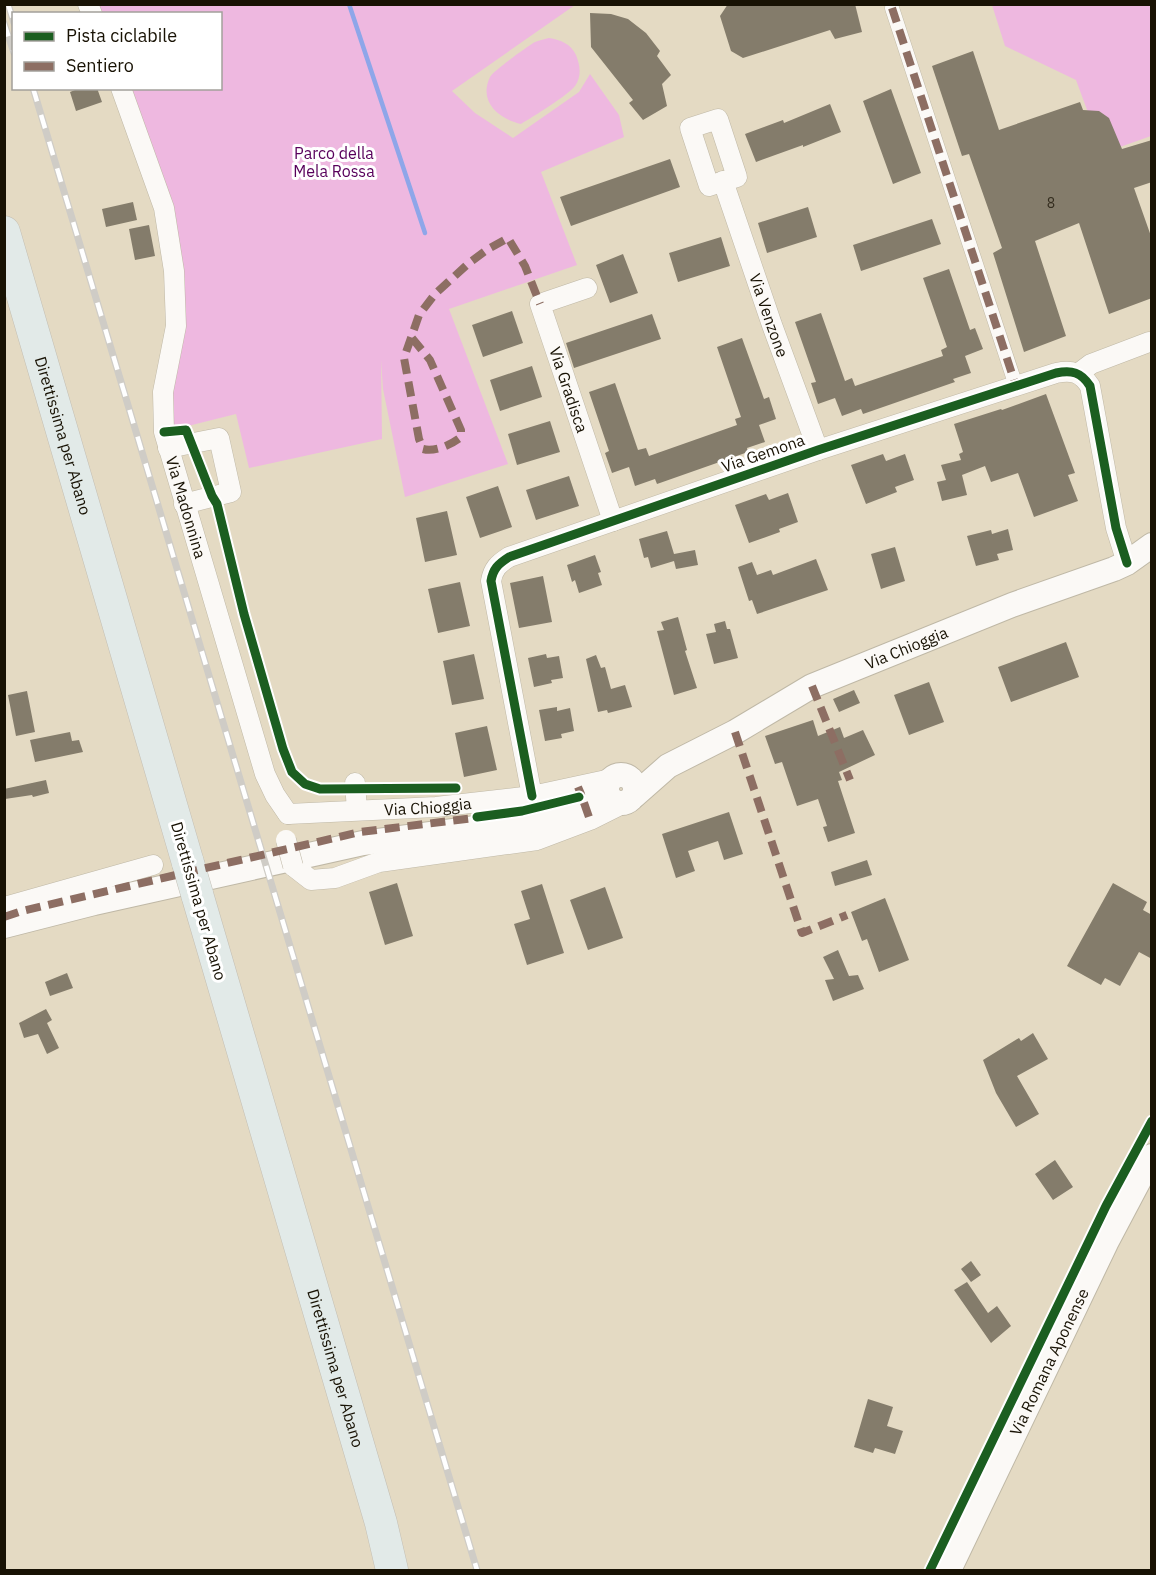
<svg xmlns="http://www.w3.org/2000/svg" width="1156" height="1575" font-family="'IBM Plex Sans',sans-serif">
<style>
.green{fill:#eeb8e0}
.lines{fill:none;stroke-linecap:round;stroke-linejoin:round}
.stream{stroke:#8ea6e9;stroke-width:4.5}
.building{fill:#847c6b}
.pedestrian-casing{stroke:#bfb8a6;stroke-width:15}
.minor-casing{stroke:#bfb8a6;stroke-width:21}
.tertiary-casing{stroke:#bfb8a6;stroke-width:26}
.trunk-casing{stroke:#c3beb3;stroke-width:33}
.pedestrian{stroke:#fbf9f6;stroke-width:14}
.minor{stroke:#fbf9f6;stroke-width:20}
.tertiary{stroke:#fbf9f6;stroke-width:24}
.trunk{stroke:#e2eae8;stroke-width:32}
.rail-casing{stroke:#cfccc6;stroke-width:7}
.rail{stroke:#fff;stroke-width:4.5;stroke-dasharray:14;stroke-linecap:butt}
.minor-bridge-casing{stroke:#bfb8a6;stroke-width:21;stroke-linecap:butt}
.trunk-bridge-casing{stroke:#c3beb3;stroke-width:33;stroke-linecap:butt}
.minor-bridge{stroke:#fbf9f6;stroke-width:20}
.trunk-bridge{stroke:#e2eae8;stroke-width:32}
.quiet{stroke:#8d6e63;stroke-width:8;stroke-dasharray:15 8;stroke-linecap:butt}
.cycleway-casing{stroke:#fff;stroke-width:13}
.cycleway{stroke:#1b5e20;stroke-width:9}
.labels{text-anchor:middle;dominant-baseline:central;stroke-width:6;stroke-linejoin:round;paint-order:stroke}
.number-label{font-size:14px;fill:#332c1e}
.park-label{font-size:16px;fill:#58005b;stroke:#fff}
.street-label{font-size:16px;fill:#181204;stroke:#fff}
</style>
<rect width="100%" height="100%" fill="#e4dac3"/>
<path class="green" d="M 88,5 L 575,5 L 452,91 L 475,113 L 513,138 L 579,92 L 590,74 L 619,115 L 624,137 L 541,172 L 577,265 L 449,309 L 508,464 L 405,497 L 383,389 L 381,360 L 382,439 L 249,468 L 236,414 L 164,432 L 176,326 L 168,235 L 119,89 L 220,88 L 220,14 L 92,13 Z
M 992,5 L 1151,5 L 1151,136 L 1103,153 L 1076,80 L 1005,46 Z
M 549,38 C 561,40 571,44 576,55 C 580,65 582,76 575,86 C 567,96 534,116 521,124 C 499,119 478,102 490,77 C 493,71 528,46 535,42 C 540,40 545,39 549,38 Z"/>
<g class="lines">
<path class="stream" d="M 349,4 L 425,233"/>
</g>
<path class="building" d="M 728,4 L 855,4 L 862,32 L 835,39 L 830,30 L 743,58 L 731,51 L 720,16 Z
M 590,13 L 611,14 L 628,19 L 646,33 L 660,51 L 657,56 L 671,75 L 662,84 L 667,106 L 643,120 L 629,103 L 633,100 L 591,47 Z
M 973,51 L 999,130 L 1080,102 L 1083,110 L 1099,111 L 1109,118 L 1122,149 L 1152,140 L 1152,182 L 1134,188 L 1152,239 L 1152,298 L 1109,314 L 1079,223 L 1035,241 L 1066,336 L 1024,352 L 993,253 L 1002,248 L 969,154 L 962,156 L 932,66 Z
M 80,88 L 97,88 L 102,102 L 76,111 L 70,92 Z
M 891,89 L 921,173 L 893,184 L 863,101 Z
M 830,104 L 841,132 L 803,147 L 803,145 L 756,162 L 745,134 L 783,120 L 784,123 Z
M 670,159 L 680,187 L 571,226 L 560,197 Z
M 133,202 L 137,220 L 106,227 L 102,209 Z
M 808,207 L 817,237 L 767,253 L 758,223 Z
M 932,219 L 941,244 L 861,271 L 853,245 Z
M 149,225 L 155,256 L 135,260 L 129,229 Z
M 721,237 L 730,266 L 678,282 L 669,253 Z
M 623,254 L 638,293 L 610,303 L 596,265 Z
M 949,269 L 970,330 L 975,328 L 983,349 L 965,356 L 971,373 L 953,379 L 955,382 L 863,414 L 861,409 L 842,416 L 835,398 L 818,404 L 811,383 L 816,382 L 795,322 L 821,313 L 845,381 L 852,378 L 855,386 L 943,356 L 941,350 L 947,347 L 923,278 Z
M 512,311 L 523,343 L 483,357 L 472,325 Z
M 652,314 L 661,339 L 574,368 L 566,343 Z
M 742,338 L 764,399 L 769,397 L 776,419 L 759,425 L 765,442 L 747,448 L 748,452 L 657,484 L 655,479 L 635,486 L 629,467 L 612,473 L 605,453 L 609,451 L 589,392 L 615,383 L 638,450 L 646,448 L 649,456 L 737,425 L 735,419 L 741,417 L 717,347 Z
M 532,366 L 542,397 L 500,411 L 490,380 Z
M 1046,394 L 1075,473 L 1068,475 L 1078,501 L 1034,517 L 1018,473 L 991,482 L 985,466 L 962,475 L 967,495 L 942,501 L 937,482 L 946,480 L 941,465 L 961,460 L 959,454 L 963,452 L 954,424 L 1001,409 L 1002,410 Z
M 550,421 L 560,452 L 517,465 L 508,434 Z
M 883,454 L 886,461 L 905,454 L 914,480 L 895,487 L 897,492 L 866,504 L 851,465 Z
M 569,476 L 579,506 L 536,520 L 526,490 Z
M 498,486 L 512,527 L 480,538 L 466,497 Z
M 788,493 L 798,522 L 779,529 L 780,532 L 749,543 L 735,505 L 766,494 L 769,500 Z
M 447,511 L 457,555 L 425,562 L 416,518 Z
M 1008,529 L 1013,550 L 997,554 L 999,560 L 976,566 L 967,536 L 991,530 L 992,534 Z
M 667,531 L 674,554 L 695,550 L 698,565 L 676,569 L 674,561 L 651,568 L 648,557 L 644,558 L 639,539 Z
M 895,547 L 905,581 L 881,589 L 871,554 Z
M 595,555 L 601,572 L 598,573 L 602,585 L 579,593 L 575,580 L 572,582 L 567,565 Z
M 816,559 L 828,590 L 757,614 L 752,600 L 749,601 L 738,567 L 752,562 L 757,575 L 771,570 L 773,575 Z
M 543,576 L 552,622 L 519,628 L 510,583 Z
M 460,582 L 470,626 L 438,633 L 428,589 Z
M 678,617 L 687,650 L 685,651 L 697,688 L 674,695 L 657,631 L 664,630 L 661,622 Z
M 725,621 L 727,629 L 730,629 L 738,658 L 714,664 L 706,634 L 716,632 L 714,624 Z
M 1066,642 L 1079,677 L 1011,702 L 998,667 Z
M 474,654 L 484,699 L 452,705 L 443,661 Z
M 546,654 L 547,658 L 559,656 L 563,678 L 551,680 L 552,683 L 534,687 L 528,658 Z
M 596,655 L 601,668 L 605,667 L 611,689 L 625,685 L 632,707 L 608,713 L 607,710 L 598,712 L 586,659 Z
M 929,682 L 944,722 L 909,735 L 894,695 Z
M 854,690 L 860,703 L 839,712 L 833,699 Z
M 27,691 L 35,732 L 16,736 L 8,695 Z
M 557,707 L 557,711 L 570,708 L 574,731 L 561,734 L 562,738 L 545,741 L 539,710 Z
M 813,720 L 818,736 L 840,727 L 844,738 L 863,730 L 875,755 L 839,772 L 842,780 L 838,781 L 855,833 L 828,842 L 823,827 L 827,826 L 818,799 L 797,806 L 782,762 L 775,764 L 765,736 Z
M 487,726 L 497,770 L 464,777 L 455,733 Z
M 70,732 L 72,741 L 79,740 L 83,752 L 35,762 L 30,740 Z
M 46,780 L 49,793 L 33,797 L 32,795 L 5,799 L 4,789 Z
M 729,812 L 743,854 L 724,860 L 718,841 L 688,851 L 695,871 L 676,878 L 662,834 Z
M 867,860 L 872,875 L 835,886 L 831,872 Z
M 397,883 L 413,936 L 385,945 L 369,892 Z
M 1113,883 L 1147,902 L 1143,910 L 1152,915 L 1152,959 L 1139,952 L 1120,986 L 1105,978 L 1101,985 L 1067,966 Z
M 542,884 L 564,953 L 527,965 L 514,924 L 530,919 L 521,891 Z
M 605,887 L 623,938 L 588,950 L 570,900 Z
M 885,898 L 909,960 L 879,972 L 867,939 L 862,941 L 851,912 Z
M 838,950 L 849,976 L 858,975 L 864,989 L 833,1001 L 825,980 L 834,979 L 823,957 Z
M 67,973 L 73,988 L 50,996 L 45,982 Z
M 46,1009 L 52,1020 L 47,1023 L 59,1048 L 47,1054 L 38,1034 L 24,1038 L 19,1023 Z
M 1033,1033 L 1048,1059 L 1017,1076 L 1039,1114 L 1016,1127 L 996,1093 L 983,1060 L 1019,1038 L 1021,1041 Z
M 1055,1160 L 1073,1187 L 1053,1200 L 1035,1174 Z
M 971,1261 L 981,1275 L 971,1282 L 961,1269 Z
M 967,1282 L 988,1313 L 997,1306 L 1011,1326 L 991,1343 L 954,1290 Z
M 868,1399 L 893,1407 L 887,1426 L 903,1431 L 895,1454 L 875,1448 L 873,1453 L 854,1447 Z"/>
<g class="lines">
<defs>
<path id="pedestrian" d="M 892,8 L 1016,386"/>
<g id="minor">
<path d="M 88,4 L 92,14"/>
<path id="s1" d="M 121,88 L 164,208 L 174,271 L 176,326 L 163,392 L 164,432 L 265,774 L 275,795 L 288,814"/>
<path d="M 718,119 L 737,177 L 709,186 L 690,128 Z"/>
<path id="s2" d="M 723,181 L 772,325 L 818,450"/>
<path id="s3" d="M 587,288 L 540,304 L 613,521"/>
<path d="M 1079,373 L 1091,364 L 1149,342"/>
<path d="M 168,448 L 219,438 L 231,492 L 184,504"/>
<path d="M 355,783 L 357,810"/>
<path d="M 532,796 L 491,581 C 493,569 498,564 509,557 L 818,450 L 1056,373 C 1072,370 1081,372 1090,386 L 1116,528 L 1127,563"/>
<path id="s4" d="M 288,814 L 436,807 L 532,796 L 611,779"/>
<path d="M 293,866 L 311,880 L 335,878 L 379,862 L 537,840 L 590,820 L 622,804"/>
<path d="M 4,907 L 153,865"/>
</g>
<g id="tertiary">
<circle cx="621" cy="789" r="14"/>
<path id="s5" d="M 634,796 L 668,766 L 735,732 L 812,686 L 1012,605 L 1114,569 L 1127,563 L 1152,545"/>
<path d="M 4,926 L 94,903 L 363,843 L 528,821 L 585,805 L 608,795"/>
<path id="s6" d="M 949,1570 L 1106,1243 L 1152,1156"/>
</g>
<g id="trunk">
<path id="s7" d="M 4,232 L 188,863"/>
<path id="s8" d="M 197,894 L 381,1523 L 392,1570"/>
</g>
</defs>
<use href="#pedestrian" class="pedestrian-casing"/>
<use href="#minor" class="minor-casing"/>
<use href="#tertiary" class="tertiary-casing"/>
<use href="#trunk" class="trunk-casing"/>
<use href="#pedestrian" class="pedestrian"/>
<use href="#minor" class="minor"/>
<use href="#tertiary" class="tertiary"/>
<use href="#trunk" class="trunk"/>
<defs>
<path id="rail" d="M 8,4 L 14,23
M 4,23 L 14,53
M 33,88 L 477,1570"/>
</defs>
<use href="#rail" class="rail-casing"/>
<use href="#rail" class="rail"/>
<defs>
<path id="minor-bridge" d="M 286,840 L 293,866"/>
<path id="trunk-bridge" d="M 188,863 L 197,894"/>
</defs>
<use href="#minor-bridge" class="minor-bridge-casing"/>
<use href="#trunk-bridge" class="trunk-bridge-casing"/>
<use href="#minor-bridge" class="minor-bridge"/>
<use href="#trunk-bridge" class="trunk-bridge"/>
<path class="quiet" d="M 892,8 L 1016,386
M 412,338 L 430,360 L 461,430 L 461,437 C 451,445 435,452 423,449 L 419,439 L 404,358 L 419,315 L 435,294 L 469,263 L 488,249 L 508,238 L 525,266 L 540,304
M 812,686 L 850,780
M 735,732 L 802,933 L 847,915
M 578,787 L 581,794 L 578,795 L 579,798 L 582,797 L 590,820
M 4,917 L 22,911 L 360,832 L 482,817"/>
<defs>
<path id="cycleway" d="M 164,432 L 186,430 L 212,496 L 217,504 L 244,614 L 283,749 L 292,772 L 305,784 L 320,789 L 456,788
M 532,796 L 491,581 C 493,569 498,564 509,557 L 818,450 L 1056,373 C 1072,370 1081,372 1090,386 L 1116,528 L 1127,563
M 477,817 L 522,811 L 579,797
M 930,1570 L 1106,1206 L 1152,1121"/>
</defs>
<use href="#cycleway" class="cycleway-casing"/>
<use href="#cycleway" class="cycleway"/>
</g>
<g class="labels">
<g class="number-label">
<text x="1051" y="203">8</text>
</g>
<g class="park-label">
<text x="334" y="153">Parco della<tspan x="334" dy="18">Mela Rossa</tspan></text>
</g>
<g class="street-label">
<text stroke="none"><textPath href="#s2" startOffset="142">Via Venzone</textPath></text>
<text stroke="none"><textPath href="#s3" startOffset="140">Via Gradisca</textPath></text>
<text stroke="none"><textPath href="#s7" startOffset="212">Direttissima per Abano</textPath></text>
<text transform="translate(763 453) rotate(-19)">Via Gemona</text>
<text stroke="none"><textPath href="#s1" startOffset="432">Via Madonnina</textPath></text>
<text stroke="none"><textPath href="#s5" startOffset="312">Via Chioggia</textPath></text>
<text stroke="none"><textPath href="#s4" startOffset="140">Via Chioggia</textPath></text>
<text transform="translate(199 901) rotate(74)">Direttissima per Abano</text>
<text stroke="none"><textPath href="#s6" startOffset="231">Via Romana Aponense</textPath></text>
<text stroke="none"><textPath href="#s8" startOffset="494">Direttissima per Abano</textPath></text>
</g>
</g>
<rect width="1156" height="1575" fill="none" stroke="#181204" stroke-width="12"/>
<rect x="12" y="12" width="210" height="78" fill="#ffffff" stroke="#a3a09b" stroke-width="1.5"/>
<rect x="24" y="32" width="30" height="9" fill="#1b5e20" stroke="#a3a09b" stroke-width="1.5"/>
<text x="66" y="42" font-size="18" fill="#181204">Pista ciclabile</text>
<rect x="24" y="62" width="30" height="9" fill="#8d6e63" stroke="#a3a09b" stroke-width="1.5"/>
<text x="66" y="72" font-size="18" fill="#181204">Sentiero</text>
</svg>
